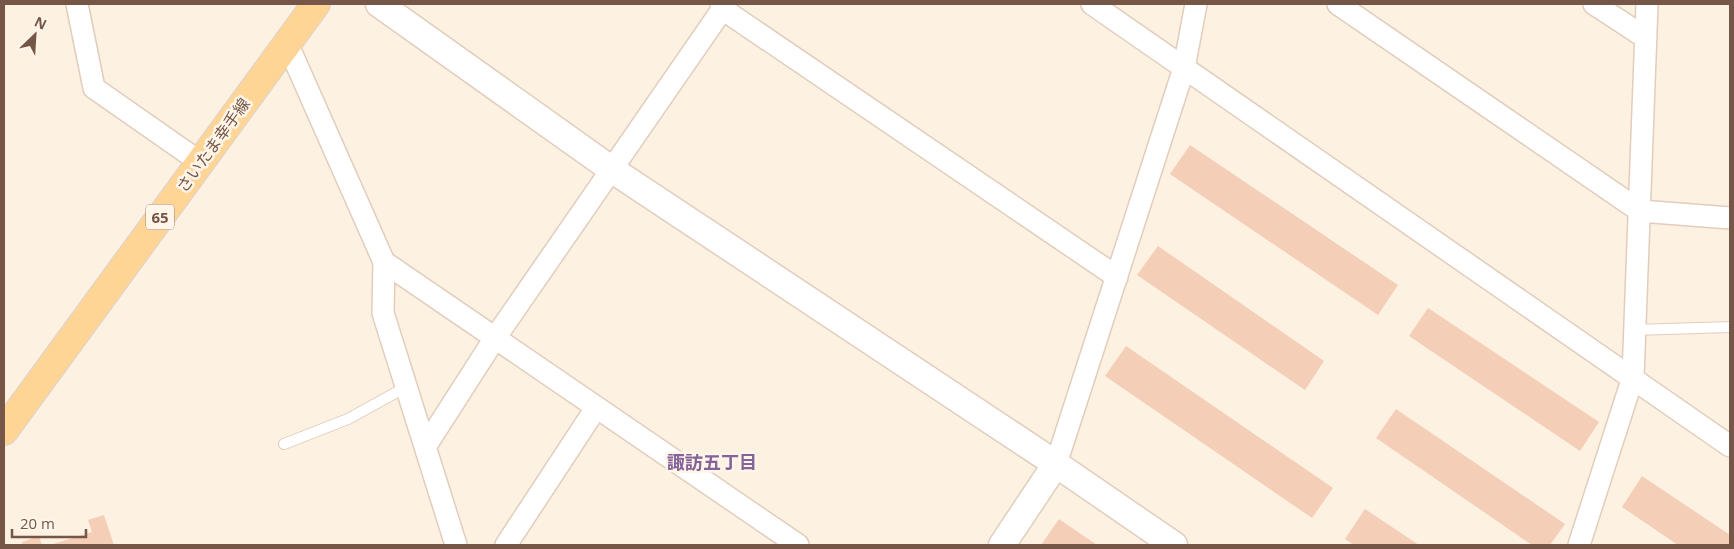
<svg xmlns="http://www.w3.org/2000/svg" width="1734" height="549" font-family="'Open Sans','Noto Sans JP',sans-serif">
<style>
.building{fill:#f4ceb7}
.lines{fill:none;stroke-linecap:round;stroke-linejoin:round}
.service-casing{stroke:#e2cdbc;stroke-width:12}
.minor-casing{stroke:#e2cdbc;stroke-width:24}
.tertiary-casing{stroke:#e2cdbc;stroke-width:29}
.primary-casing{stroke:#dbd3cf;stroke-width:30}
.service{stroke:#fff;stroke-width:10}
.minor{stroke:#fff;stroke-width:21}
.tertiary{stroke:#fff;stroke-width:26}
.primary{stroke:#ffd596;stroke-width:28}
.labels{text-anchor:middle;dominant-baseline:central;stroke-width:5;stroke-linejoin:round;paint-order:stroke}
.shield{fill:#fff5e8;stroke:#9e8677;stroke-width:1}
.shield-label{font-size:15px;font-weight:bold;fill:#755647}
.street-label{font-size:16px;fill:#755647;stroke:#fff5e8}
.neighbourhood-label{font-size:18px;font-weight:bold;fill:#856299;stroke:#fff5e8}
</style>
<rect width="100%" height="100%" fill="#fdf1e1"/>
<path class="building" d="M 1190,145 L 1398,285 L 1378,315 L 1170,174 Z
M 1158,246 L 1324,361 L 1305,390 L 1137,275 Z
M 1428,308 L 1599,422 L 1580,451 L 1409,336 Z
M 1126,346 L 1333,488 L 1312,518 L 1105,376 Z
M 1396,409 L 1565,524 L 1550,545 L 1532,545 L 1376,438 Z
M 1642,476 L 1730,535 L 1730,545 L 1678,545 L 1622,507 Z
M 1365,509 L 1419,545 L 1354,545 L 1345,539 Z
M 104,515 L 114,545 L 50,545 L 92,532 L 88,520 Z
M 1059,519 L 1097,545 L 1041,545 Z
M 39,536 L 42,545 L 23,545 L 22,542 Z"/>
<g class="lines">
<defs>
<path id="service" d="M 1635,330 L 1730,327
M 284,444 L 348,419 L 406,387"/>
<path id="minor" d="M 77,4 L 94,88 L 200,162
M 1092,4 L 1730,446
M 1338,4 L 1640,211 L 1730,218
M 1594,4 L 1646,38
M 721,8 L 1117,277
M 287,43 L 384,262 L 383,313 L 456,545
M 384,262 L 798,545
M 425,447 L 495,338 L 726,4
M 1056,464 L 1184,68 L 1196,4
M 506,545 L 596,408
M 1579,545 L 1633,377 L 1647,4"/>
<path id="tertiary" d="M 379,4 L 611,169 L 1056,464 L 1174,545
M 1002,545 L 1056,464"/>
<path id="primary" d="M 4,431 L 316,4"/>
</defs>
<use href="#service" class="service-casing"/>
<use href="#minor" class="minor-casing"/>
<use href="#tertiary" class="tertiary-casing"/>
<use href="#primary" class="primary-casing"/>
<use href="#service" class="service"/>
<use href="#minor" class="minor"/>
<use href="#tertiary" class="tertiary"/>
<use href="#primary" class="primary"/>
</g>
<g class="labels">
<rect class="shield" x="146" y="204.5" width="28" height="25" rx="4"/>
<g class="shield-label">
<text x="160" y="217">65</text>
</g>
<g class="street-label">
<text transform="translate(213 145) rotate(-54)">さいたま幸手線</text>
</g>
<g class="neighbourhood-label">
<text x="712" y="462">諏訪五丁目</text>
</g>
</g>
<rect width="1734" height="549" fill="none" stroke="#755647" stroke-width="10"/>
<g transform="translate(35 35) rotate(25)" stroke="#fff5e8" stroke-width="4" paint-order="stroke">
<path d="M0-4L9 19L0 12L-9 19Z" fill="#755647"/>
<text y="-8" font-size="14" font-weight="bold" text-anchor="middle" fill="#755647">N</text>
</g>
<path d="M12 529v8h74v-8" fill="none" stroke="#755647" stroke-width="2.5"/>
<text x="20" y="529" font-size="15" fill="#755647" stroke="#fff5e8" stroke-width="4" paint-order="stroke">20 m</text>
</svg>
